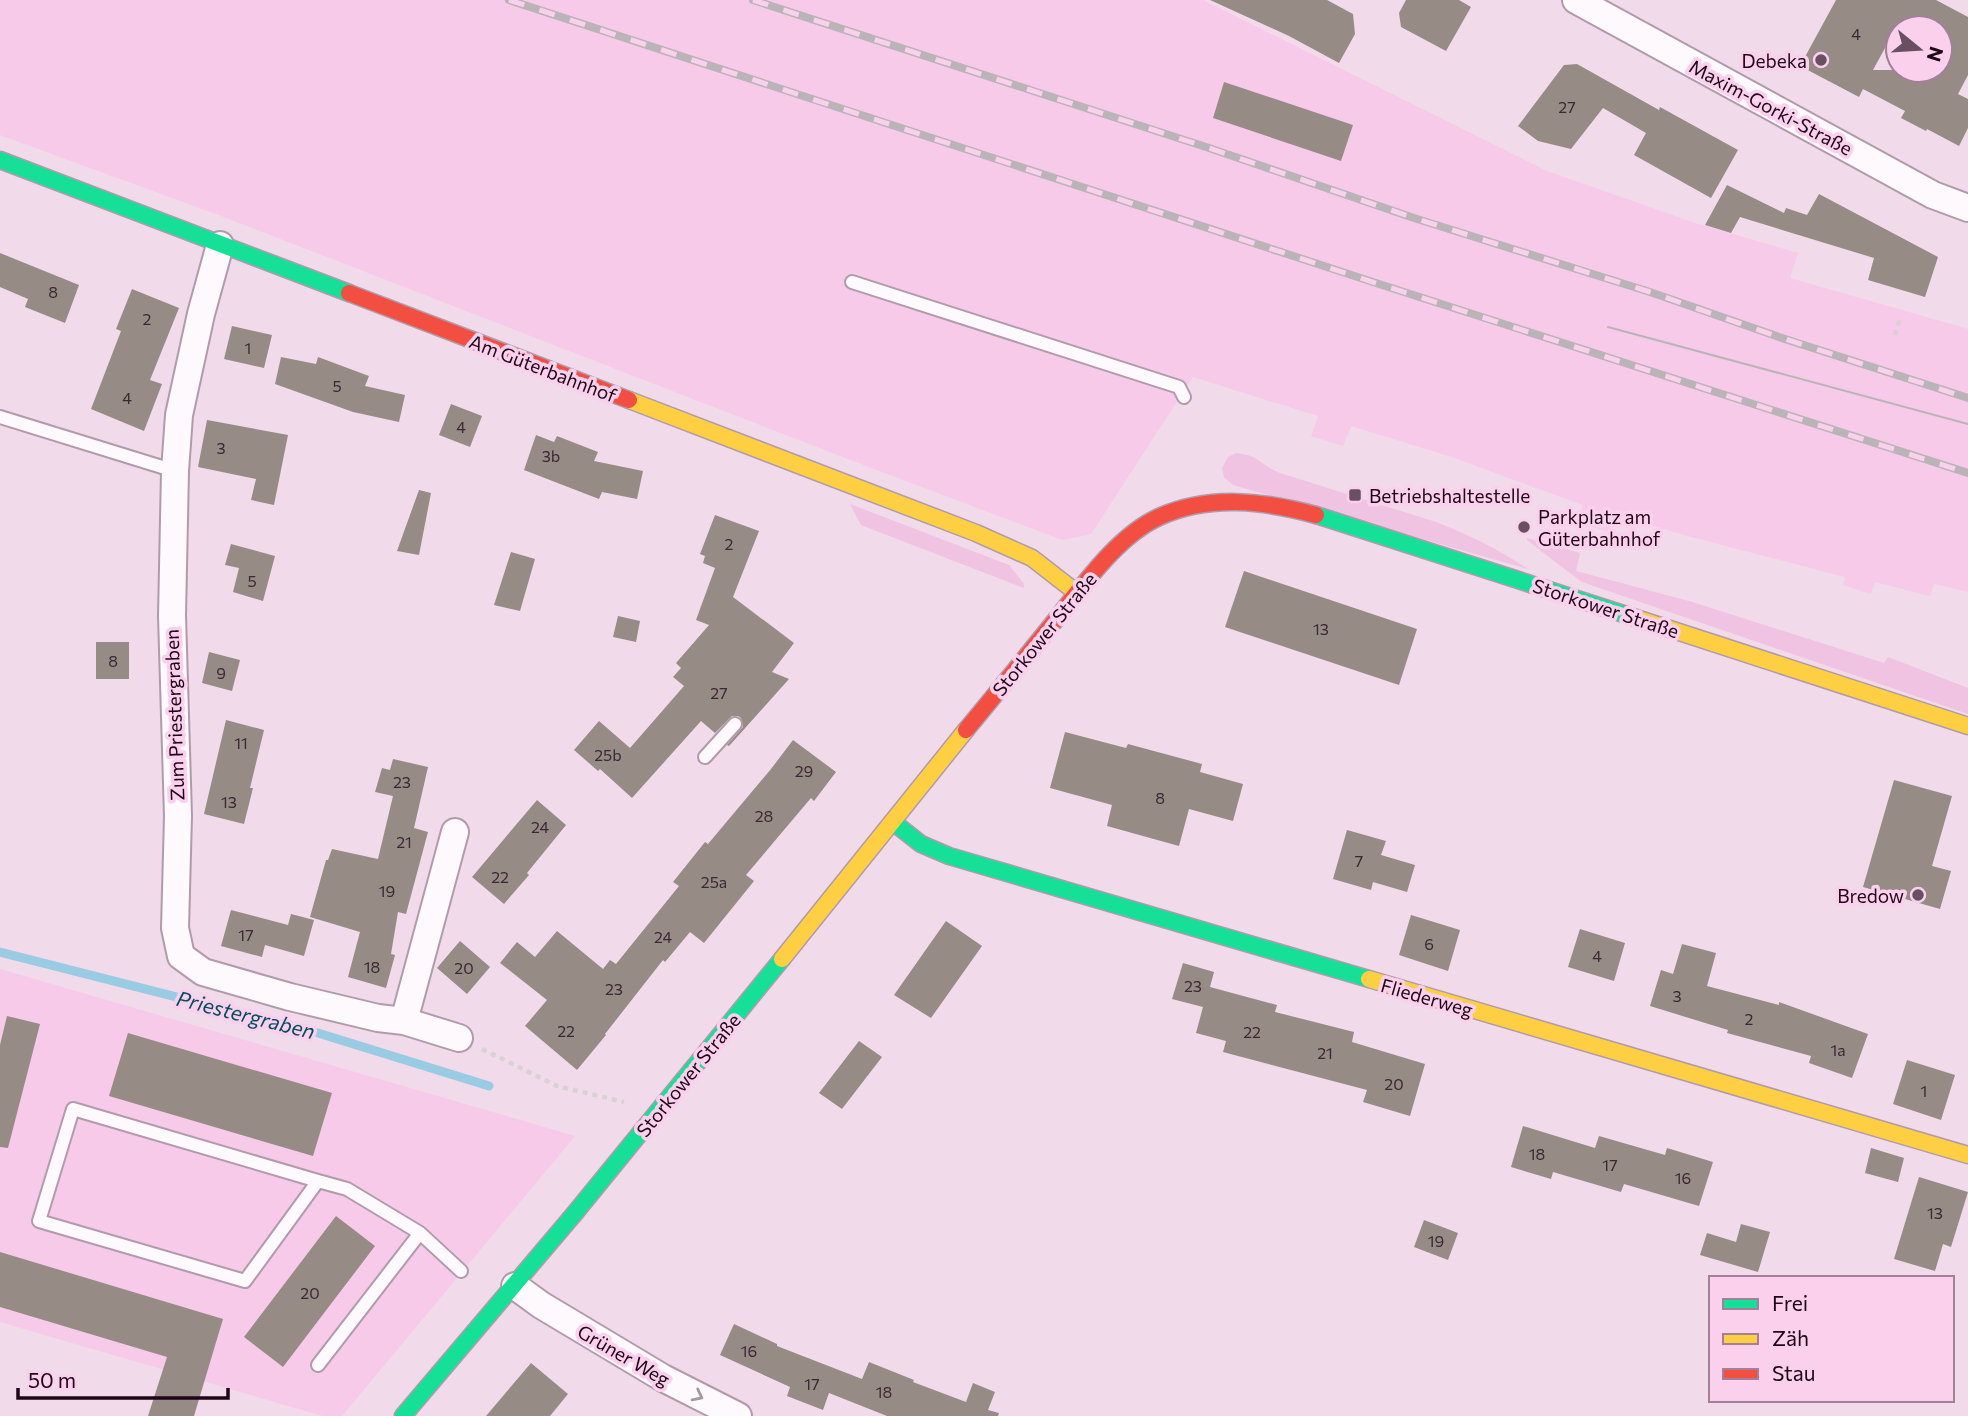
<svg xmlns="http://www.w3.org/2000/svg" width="1968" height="1416" font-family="Commissioner,sans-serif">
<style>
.built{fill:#f6cae8}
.green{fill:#efc3e1}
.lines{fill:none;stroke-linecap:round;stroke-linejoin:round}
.stream{stroke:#99cce2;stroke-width:9}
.building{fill:#978b86;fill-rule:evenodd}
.lane-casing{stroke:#b19bab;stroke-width:16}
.street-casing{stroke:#b19bab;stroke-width:30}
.fast-casing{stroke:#b19bab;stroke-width:19}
.slow-casing{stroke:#b19bab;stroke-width:19}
.jam-casing{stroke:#b19bab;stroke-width:19}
.path{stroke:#d8d2d6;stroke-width:4.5;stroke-dasharray:5 5;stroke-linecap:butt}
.lane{stroke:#fdf9fc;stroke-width:12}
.street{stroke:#fdf9fc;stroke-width:26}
.fast{stroke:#16e098;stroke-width:16}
.slow{stroke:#ffcf43;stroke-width:16}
.jam{stroke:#f24e42;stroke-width:16}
.tram{stroke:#bab4b8;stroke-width:2}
.rail-casing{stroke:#bab4b8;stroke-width:8}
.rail{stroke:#fbd0ed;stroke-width:5;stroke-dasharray:16;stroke-linecap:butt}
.oneway{stroke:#a498a1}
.poi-dot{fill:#685062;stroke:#fbd0ed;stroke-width:2.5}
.labels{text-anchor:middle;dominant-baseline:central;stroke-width:7;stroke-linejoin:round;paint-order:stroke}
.number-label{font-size:16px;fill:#3c2734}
.poi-label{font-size:19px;fill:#1e0618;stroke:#fbd0ed;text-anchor:end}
.street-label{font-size:19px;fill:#1e0618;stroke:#fbd0ed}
.water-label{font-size:21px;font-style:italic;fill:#004d5e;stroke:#fbd0ed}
</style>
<rect width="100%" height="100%" fill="#f1daea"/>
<path class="built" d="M 0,0 L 1203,0 L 1547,171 L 1695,223 L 1798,253 L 1790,278 L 1968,329 L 1968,592 L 1934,584 L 1930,596 L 1875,582 L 1871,594 L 1843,585 L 1845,577 L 1695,538 L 1615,515 L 1609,532 L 1578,523 L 1583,505 L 1449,456 L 1351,426 L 1343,446 L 1311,436 L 1318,416 L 1193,377 L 1091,534 L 1062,540 L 848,459 L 224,217 L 0,135 Z
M 0,969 L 575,1136 L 342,1416 L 323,1416 L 0,1322 Z"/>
<path class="green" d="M 1236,453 C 1259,455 1260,465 1280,473 L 1436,522 C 1469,535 1498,549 1528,569 L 1233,485 L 1224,477 L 1222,468 L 1228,457 Z
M 850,504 L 1009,565 L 1024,584 L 1024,588 L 861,525 Z
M 1527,538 L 1580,553 L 1576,571 L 1689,601 L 1884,663 L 1888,657 L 1968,688 L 1968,714 L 1582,582 L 1558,564 L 1527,540 Z"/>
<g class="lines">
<path class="stream" d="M 0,952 L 318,1033 L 489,1086"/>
</g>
<path class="building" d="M 1210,0 L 1327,0 L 1353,14 L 1355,34 L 1339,63 L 1289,36 Z
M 1406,0 L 1459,0 L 1471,7 L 1446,51 L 1401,27 L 1399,13 Z
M 1836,0 L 1936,0 L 1968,17 L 1968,75 L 1958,94 L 1968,99 L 1968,128 L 1959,146 L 1927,129 L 1926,131 L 1901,118 L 1905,111 L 1863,89 L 1859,97 L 1800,66 ZM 1896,28 L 1940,28 L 1940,70 L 1873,70 Z
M 1577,64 L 1659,110 L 1660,107 L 1738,150 L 1711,198 L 1634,155 L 1646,133 L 1603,108 L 1571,149 L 1538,141 L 1518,126 L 1564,65 Z
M 1224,82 L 1353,125 L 1341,161 L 1213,118 Z
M 1727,185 L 1784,213 L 1786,208 L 1807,215 L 1819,194 L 1938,257 L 1925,297 L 1868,280 L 1874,258 L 1740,217 L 1731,233 L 1705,225 Z
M 0,253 L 79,285 L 65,323 L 25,307 L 28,299 L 0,287 Z
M 132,289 L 179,308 L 150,380 L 162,384 L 144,431 L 91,409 L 121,331 L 116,329 Z
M 232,326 L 272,335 L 264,368 L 224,359 Z
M 281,357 L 316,364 L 318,357 L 369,376 L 365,386 L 405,395 L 399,422 L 353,412 L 275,384 Z
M 451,404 L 482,416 L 470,447 L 439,435 Z
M 207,420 L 288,435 L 274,505 L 251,500 L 256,479 L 198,467 Z
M 536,435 L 554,442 L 557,436 L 598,452 L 594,461 L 643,471 L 637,499 L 602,492 L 599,499 L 524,470 Z
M 419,490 L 431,493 L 419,555 L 397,551 Z
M 715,515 L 759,531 L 733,597 L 794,643 L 772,672 L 789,679 L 729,746 L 727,745 L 743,727 L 741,718 L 738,716 L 732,716 L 715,733 L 701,721 L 632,798 L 600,769 L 598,771 L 574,750 L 599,721 L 630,748 L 684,686 L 673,677 L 681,668 L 676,663 L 709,625 L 696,620 L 715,568 L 703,563 L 705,556 L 700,554 Z
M 231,544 L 275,556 L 263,601 L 233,592 L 239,568 L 225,565 Z
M 511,552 L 535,559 L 520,611 L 494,605 Z
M 1244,571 L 1417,629 L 1399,685 L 1225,627 Z
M 618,616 L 640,621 L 636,642 L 613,637 Z
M 96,642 L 129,642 L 129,679 L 96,679 Z
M 209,652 L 240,660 L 232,691 L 202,683 Z
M 226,720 L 264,730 L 250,788 L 253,788 L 244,824 L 204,814 Z
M 1065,732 L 1126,748 L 1128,744 L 1202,764 L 1200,772 L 1243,784 L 1233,821 L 1189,809 L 1179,846 L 1107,826 L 1112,805 L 1050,788 Z
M 793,740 L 836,772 L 814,801 L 811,798 L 746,875 L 754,881 L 704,943 L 690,932 L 665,962 L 663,960 L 605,1034 L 606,1035 L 577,1070 L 525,1026 L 547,1000 L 500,963 L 517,942 L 535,957 L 557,931 L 603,969 L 610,960 L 616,964 L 679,886 L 673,882 L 705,842 L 708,844 L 771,769 Z
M 393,759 L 428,767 L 414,828 L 428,832 L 406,914 L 398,912 L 391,954 L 395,955 L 386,988 L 348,977 L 360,932 L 310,917 L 326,860 L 328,860 L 332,849 L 378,859 L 393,796 L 375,792 L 382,768 L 390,770 Z
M 1894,780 L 1952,796 L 1932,866 L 1951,871 L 1940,909 L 1863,887 Z
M 537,800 L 566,825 L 527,873 L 529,875 L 504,904 L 472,877 Z
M 1347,830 L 1386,841 L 1381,855 L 1415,865 L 1407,892 L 1373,882 L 1371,890 L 1333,879 Z
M 231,910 L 288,925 L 291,914 L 314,920 L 304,956 L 265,945 L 262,957 L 221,946 Z
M 1411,915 L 1460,930 L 1448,971 L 1399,955 Z
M 946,921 L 982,946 L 931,1018 L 894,995 Z
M 1580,929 L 1625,943 L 1614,981 L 1568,967 Z
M 460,941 L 490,967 L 467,994 L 437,968 Z
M 1682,944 L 1716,953 L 1707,986 L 1779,1005 L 1779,1002 L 1868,1034 L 1852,1078 L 1809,1063 L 1811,1056 L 1727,1033 L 1728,1030 L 1650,1006 L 1661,970 L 1673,974 Z
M 1183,963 L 1214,972 L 1210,987 L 1277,1005 L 1275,1012 L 1354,1032 L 1352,1042 L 1425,1064 L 1410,1116 L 1363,1102 L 1367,1090 L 1223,1052 L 1226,1041 L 1196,1033 L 1203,1007 L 1172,999 Z
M 7,1016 L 40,1024 L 8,1148 L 0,1147 L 0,1045 Z
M 128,1033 L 332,1093 L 313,1156 L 109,1096 Z
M 859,1041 L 882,1057 L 842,1109 L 819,1093 Z
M 1907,1060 L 1955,1075 L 1941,1120 L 1893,1104 Z
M 1523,1126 L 1595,1148 L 1599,1136 L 1665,1155 L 1667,1148 L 1713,1162 L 1699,1206 L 1624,1184 L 1621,1192 L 1553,1172 L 1551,1179 L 1511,1167 Z
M 1871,1148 L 1904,1158 L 1898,1182 L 1865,1173 Z
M 1919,1177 L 1968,1192 L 1951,1247 L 1943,1244 L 1935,1271 L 1894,1259 Z
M 336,1216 L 375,1246 L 283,1367 L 244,1337 Z
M 1424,1220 L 1458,1233 L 1448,1260 L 1414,1247 Z
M 1741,1224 L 1770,1232 L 1758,1272 L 1700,1255 L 1707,1233 L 1736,1242 Z
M 0,1252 L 223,1319 L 194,1416 L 148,1416 L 167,1357 L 0,1307 Z
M 734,1324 L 777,1344 L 777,1346 L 862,1379 L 869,1362 L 914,1380 L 913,1382 L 966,1402 L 973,1383 L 995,1392 L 988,1410 L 999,1413 L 998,1416 L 887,1416 L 829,1393 L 823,1410 L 787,1396 L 790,1387 L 720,1355 Z
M 531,1363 L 568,1394 L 550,1416 L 486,1416 Z"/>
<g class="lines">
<defs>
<path id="lane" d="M 852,282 L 1179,387 L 1184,397
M 0,417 L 175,471
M 705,757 L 735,724
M 318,1181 L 245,1281 L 39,1221 L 73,1109 L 318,1181 L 347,1189 L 420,1233 L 461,1271
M 318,1365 L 420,1233"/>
<path id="street" d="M 1576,0 L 1933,195 L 1968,208
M 220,245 L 201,314 L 179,415 L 175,471 L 172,616 L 178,816 L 175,928 L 181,956 L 203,972 L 290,997 L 378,1018 L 404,1021 L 459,1038
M 404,1021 L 455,832
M 515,1286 L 541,1305 L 663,1378 L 738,1416"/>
<path id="fast" d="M 0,160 L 349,293
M 1316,515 L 1633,617
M 893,822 L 921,844 L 949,856 L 1369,979
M 403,1416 L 575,1213 L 782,959"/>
<path id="slow" d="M 629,400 L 976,533 L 1032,558 L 1077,593
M 1633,617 L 1968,726
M 782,959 L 966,730
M 1369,979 L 1968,1155"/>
<path id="jam" d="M 349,293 L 629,400
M 966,730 C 996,694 1025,658 1054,622 C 1082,587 1117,536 1159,517 C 1210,494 1264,501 1316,515"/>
</defs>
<use href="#lane" class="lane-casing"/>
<use href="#street" class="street-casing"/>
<use href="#fast" class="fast-casing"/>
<use href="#slow" class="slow-casing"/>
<use href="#jam" class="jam-casing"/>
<path class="path" d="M 1895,335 L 1900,319
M 482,1049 L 557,1086 L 624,1102"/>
<use href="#lane" class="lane"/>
<use href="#street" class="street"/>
<use href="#fast" class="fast"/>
<use href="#slow" class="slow"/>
<use href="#jam" class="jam"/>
<path class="tram" d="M 1608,327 L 1968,424"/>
<defs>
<path id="rail" d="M 509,0 L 1379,284 L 1968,473
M 753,0 L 1209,148 L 1414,218 L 1650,292 L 1779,337 L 1968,398"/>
</defs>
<use href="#rail" class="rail-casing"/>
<use href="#rail" class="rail"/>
</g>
<defs><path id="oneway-chevron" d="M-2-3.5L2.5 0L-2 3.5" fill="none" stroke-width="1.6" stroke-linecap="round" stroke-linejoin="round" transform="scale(1.75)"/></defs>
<use class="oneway" href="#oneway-chevron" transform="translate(698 1396) rotate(27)"/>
<g class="poi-dot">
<circle cx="1821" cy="60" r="7"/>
<rect x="1348" y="488" width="14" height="14" rx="3.5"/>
<circle cx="1524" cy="527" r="7"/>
<circle cx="1918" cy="895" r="7"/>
</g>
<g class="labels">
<g class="number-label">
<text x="1856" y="33">4</text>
<text x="1567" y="106">27</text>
<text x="53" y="291">8</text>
<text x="147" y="318">2</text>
<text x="248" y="347">1</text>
<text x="337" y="385">5</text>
<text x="127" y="397">4</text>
<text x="461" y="426">4</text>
<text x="221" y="447">3</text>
<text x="551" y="455">3b</text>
<text x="729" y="543">2</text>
<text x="252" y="580">5</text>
<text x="1321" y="628">13</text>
<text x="113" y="660">8</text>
<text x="221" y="672">9</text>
<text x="719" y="692">27</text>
<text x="241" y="742">11</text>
<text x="608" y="754">25b</text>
<text x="804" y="770">29</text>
<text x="402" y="781">23</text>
<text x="1160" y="797">8</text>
<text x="229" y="801">13</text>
<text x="764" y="815">28</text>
<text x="540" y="826">24</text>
<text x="404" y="841">21</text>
<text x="1359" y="860">7</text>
<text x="500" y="876">22</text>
<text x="714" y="881">25a</text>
<text x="387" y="890">19</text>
<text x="246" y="934">17</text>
<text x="663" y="936">24</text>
<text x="1429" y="943">6</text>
<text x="1597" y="955">4</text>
<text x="372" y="966">18</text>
<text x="464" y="967">20</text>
<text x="1193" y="985">23</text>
<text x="614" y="988">23</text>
<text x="1677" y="995">3</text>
<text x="1749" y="1018">2</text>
<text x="566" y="1030">22</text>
<text x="1252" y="1031">22</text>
<text x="1838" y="1049">1a</text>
<text x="1325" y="1052">21</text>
<text x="1394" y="1083">20</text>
<text x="1924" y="1090">1</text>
<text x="1537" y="1153">18</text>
<text x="1610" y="1164">17</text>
<text x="1683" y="1177">16</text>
<text x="1935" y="1212">13</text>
<text x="1436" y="1240">19</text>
<text x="310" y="1292">20</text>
<text x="749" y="1350">16</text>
<text x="812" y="1383">17</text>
<text x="884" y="1391">18</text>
</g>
<g class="poi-label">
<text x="1807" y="60">Debeka</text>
<text x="1369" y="495" text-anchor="start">Betriebshaltestelle</text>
<text x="1538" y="516" text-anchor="start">Parkplatz am<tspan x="1538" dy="22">Güterbahnhof</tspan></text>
<text x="1904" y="895">Bredow</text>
</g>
<g class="street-label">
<text transform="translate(1771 107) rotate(28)">Maxim-Gorki-Straße</text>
<text transform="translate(543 368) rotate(21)">Am Güterbahnhof</text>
<text transform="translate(1606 608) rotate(18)">Storkower Straße</text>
<text transform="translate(1044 634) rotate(-51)">Storkower Straße</text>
<text transform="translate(174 715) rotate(-92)">Zum Priestergraben</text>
<text transform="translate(1427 997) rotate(16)">Fliederweg</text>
<text transform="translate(688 1075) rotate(-51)">Storkower Straße</text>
<text transform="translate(624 1355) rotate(30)">Grüner Weg</text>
</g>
<g class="water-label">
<text transform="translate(246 1014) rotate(14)">Priestergraben</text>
</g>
</g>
<rect x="1709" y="1276" width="245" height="126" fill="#fbd0ed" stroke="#a37f98" stroke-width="2"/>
<rect x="1723" y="1299" width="35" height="10" fill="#16e098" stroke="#a37f98" stroke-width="2"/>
<text x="1772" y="1311" font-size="21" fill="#1e0618">Frei</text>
<rect x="1723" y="1334" width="35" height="10" fill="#ffcf43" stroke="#a37f98" stroke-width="2"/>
<text x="1772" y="1346" font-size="21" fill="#1e0618">Zäh</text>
<rect x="1723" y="1369" width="35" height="10" fill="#f24e42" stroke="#a37f98" stroke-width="2"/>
<text x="1772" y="1381" font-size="21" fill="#1e0618">Stau</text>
<g transform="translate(1919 49) rotate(108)"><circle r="33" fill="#fbd0ed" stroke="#a37f98" stroke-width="2"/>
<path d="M0-5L12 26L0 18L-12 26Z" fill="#685062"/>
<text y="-10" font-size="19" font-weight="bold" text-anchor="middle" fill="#1e0618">N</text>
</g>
<path d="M18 1388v10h210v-10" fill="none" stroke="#1e0618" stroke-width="3.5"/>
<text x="28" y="1388" font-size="21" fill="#1e0618" stroke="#fbd0ed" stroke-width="5" paint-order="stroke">50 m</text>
</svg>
